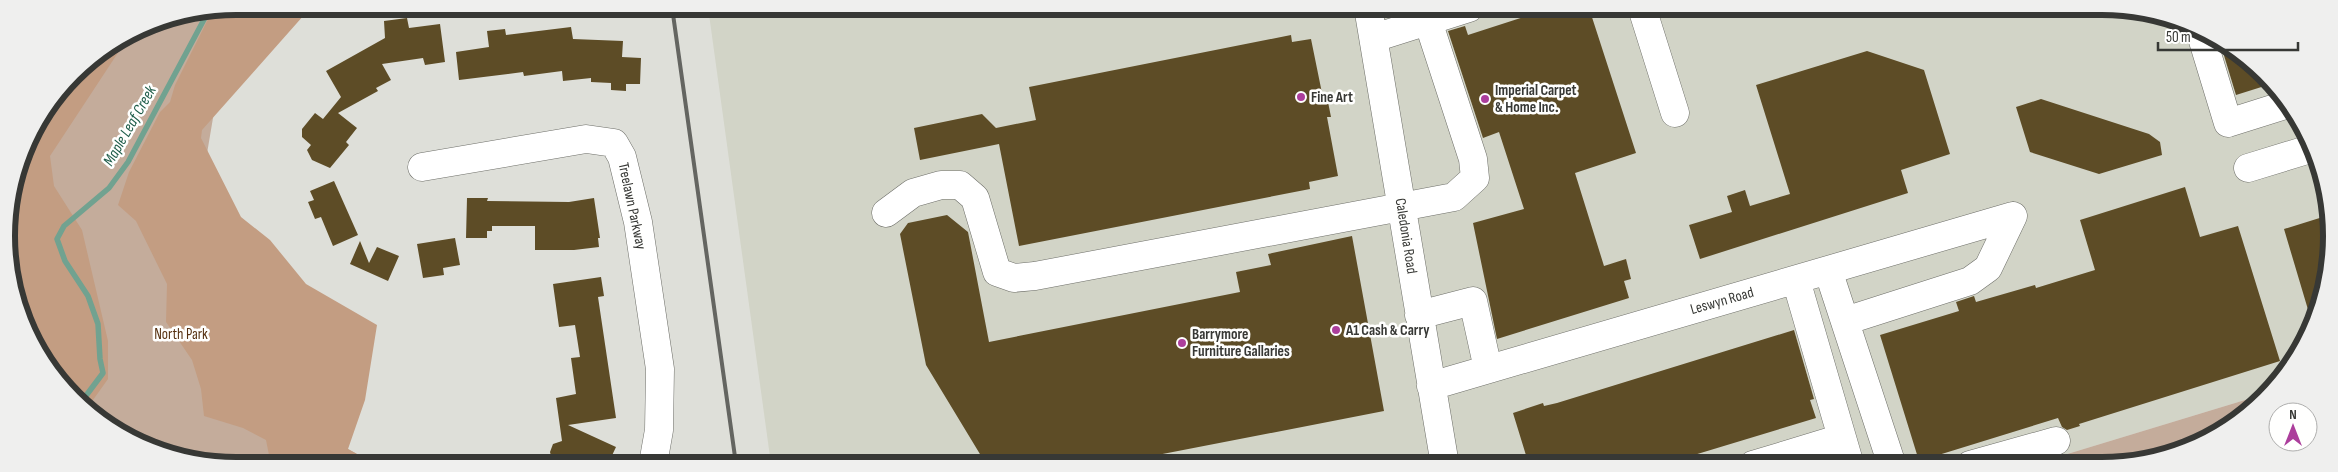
<svg xmlns="http://www.w3.org/2000/svg" width="2338" height="472" font-family="'Sofia Sans Condensed',sans-serif">
<style>
.built{fill:#d2d4c7}
.green{fill:#c4ac9b}
.forest{fill:#c39d82}
.lines{fill:none;stroke-linecap:round;stroke-linejoin:round}
.stream{stroke:#71a290;stroke-width:5.5}
.building{fill:#5d4c26}
.minor-casing{stroke:#6e6f69;stroke-width:29}
.minor{stroke:#fff;stroke-width:28}
.rail{stroke:#646561;stroke-width:4}
.poi-dot{fill:#ac3e9c;stroke:#fffffe;stroke-width:2}
.labels{text-anchor:middle;dominant-baseline:central;stroke-width:5;stroke-linejoin:round;paint-order:stroke}
.poi-label{font-size:15px;font-weight:bold;fill:#373835;stroke:#fffffe;text-anchor:start}
.street-label{font-size:15px;fill:#373835;stroke:#fffffe}
.park-label{font-size:15px;fill:#573111;stroke:#fffffe}
.water-label{font-size:16px;font-style:italic;fill:#1f5d4a;stroke:#fffffe}
.rim{fill:none;stroke:#373835;stroke-width:6}
</style>
<rect width="100%" height="100%" fill="#dedfd9"/>
<path class="built" d="M 708,7 L 2132,8 L 2217,37 L 2284,96 L 2324,176 L 2330,266 L 2308,338 L 2268,393 L 2031,465 L 771,464 Z"/>
<path class="green" d="M 236,6 L 213,118 L 202,183 L 348,449 L 375,464 L 206,464 L 134,442 L 63,387 L 39,345 L 9,242 L 7,221 L 24,148 L 74,73 L 148,24 Z
M 2268,393 L 2264,399 L 2203,442 L 2117,465 L 2031,465 Z"/>
<path class="forest" d="M 236,6 L 312,6 L 202,130 L 201,138 L 241,217 L 270,240 L 306,284 L 377,325 L 365,400 L 348,449 L 375,464 L 252,464 L 269,455 L 266,440 L 243,428 L 204,416 L 201,389 L 192,360 L 166,322 L 167,284 L 136,221 L 118,205 L 129,172 L 160,112 L 170,102 L 175,85 L 212,11 Z
M 129,36 L 50,156 L 54,186 L 82,230 L 108,341 L 108,379 L 88,407 L 63,387 L 39,345 L 9,242 L 7,221 L 24,148 L 74,73 Z"/>
<g class="lines">
<path class="stream" d="M 82,401 L 103,373 L 100,359 L 98,324 L 88,296 L 65,261 L 57,239 L 64,226 L 109,188 L 128,162 L 208,12"/>
</g>
<path class="building" d="M 1552,8 L 1589,8 L 1636,153 L 1575,173 L 1604,266 L 1626,259 L 1631,279 L 1624,281 L 1629,298 L 1497,339 L 1473,223 L 1524,209 L 1499,132 L 1483,138 L 1448,31 L 1465,26 L 1468,35 Z
M 407,18 L 409,28 L 440,24 L 445,62 L 425,65 L 423,58 L 382,64 L 391,80 L 376,88 L 378,91 L 338,113 L 357,128 L 346,142 L 349,145 L 330,168 L 312,160 L 307,150 L 311,145 L 302,137 L 302,129 L 315,113 L 323,119 L 341,97 L 326,71 L 385,38 L 384,21 Z
M 571,27 L 573,39 L 623,41 L 622,57 L 641,58 L 640,84 L 626,84 L 626,91 L 611,90 L 611,83 L 591,82 L 591,78 L 563,81 L 562,71 L 524,76 L 523,72 L 459,80 L 456,52 L 489,47 L 487,31 L 505,29 L 506,35 Z
M 1291,35 L 1292,42 L 1311,39 L 1323,98 L 1327,97 L 1331,117 L 1327,117 L 1338,176 L 1309,182 L 1310,189 L 1019,246 L 999,144 L 920,160 L 914,128 L 982,114 L 996,128 L 1036,120 L 1029,87 Z
M 2219,39 L 2242,59 L 2271,84 L 2236,95 Z
M 1867,51 L 1924,70 L 1950,154 L 1901,170 L 1908,193 L 1700,259 L 1689,225 L 1732,212 L 1727,196 L 1745,190 L 1750,206 L 1790,194 L 1756,85 Z
M 2041,99 L 2149,134 L 2160,142 L 2162,155 L 2099,174 L 2030,152 L 2016,107 Z
M 334,181 L 358,235 L 333,246 L 321,217 L 315,219 L 308,202 L 314,200 L 310,191 Z
M 2185,187 L 2200,237 L 2238,226 L 2280,361 L 2079,424 L 2080,426 L 2067,430 L 2062,427 L 2058,418 L 1919,461 L 1880,335 L 1959,311 L 1956,302 L 1974,296 L 1976,302 L 2035,285 L 2036,288 L 2095,270 L 2080,220 Z
M 467,198 L 488,198 L 487,201 L 569,202 L 594,198 L 600,238 L 598,238 L 599,247 L 574,250 L 535,250 L 535,226 L 492,226 L 492,231 L 487,231 L 487,238 L 466,238 Z
M 947,215 L 968,232 L 989,342 L 1240,292 L 1236,272 L 1271,265 L 1268,254 L 1352,236 L 1384,411 L 1111,464 L 986,464 L 926,365 L 900,234 L 908,223 Z
M 2326,216 L 2330,266 L 2312,323 L 2284,229 Z
M 455,238 L 460,265 L 443,268 L 444,275 L 423,278 L 417,244 Z
M 360,241 L 369,263 L 377,247 L 399,256 L 388,281 L 350,264 Z
M 601,277 L 604,296 L 598,297 L 616,418 L 568,425 L 616,447 L 608,464 L 553,464 L 550,452 L 553,444 L 562,441 L 556,398 L 576,394 L 571,358 L 580,357 L 575,325 L 559,327 L 553,284 Z
M 1794,330 L 1814,399 L 1810,400 L 1816,418 L 1661,465 L 1529,465 L 1513,413 L 1543,403 L 1544,406 L 1557,403 Z"/>
<g class="lines">
<defs>
<path id="minor" d="M 1368,7 L 1445,465
M 1642,8 L 1675,113
M 2200,31 L 2228,123 L 2288,104
M 1374,38 L 1469,8
M 422,167 L 586,139 L 614,143 L 622,157 L 638,222 L 660,369 L 659,430 L 653,464
M 2248,168 L 2310,149
M 886,213 L 913,193 L 941,185 L 960,185 L 975,198 L 997,272 L 1014,278 L 1035,276 L 1454,197 L 1475,178 L 1473,159 L 1428,21
M 1828,270 L 1892,465
M 1796,280 L 1850,465
M 1419,315 L 1473,301 L 1488,369
M 1845,321 L 1970,281 L 1988,268 L 2013,216
M 1431,386 L 2013,216
M 1753,465 L 1842,438
M 1970,465 L 2056,441"/>
</defs>
<use href="#minor" class="minor-casing"/>
<use href="#minor" class="minor"/>
<path class="rail" d="M 672,7 L 736,464"/>
</g>
<g class="poi-dot">
<circle cx="1301" cy="97" r="5"/>
<circle cx="1485" cy="99" r="5"/>
<circle cx="1336" cy="330" r="5"/>
<circle cx="1182" cy="343" r="5"/>
</g>
<g class="labels">
<g class="poi-label">
<text x="1495" y="90">Imperial Carpet<tspan x="1495" dy="17">&amp; Home Inc.</tspan></text>
<text x="1311" y="97">Fine Art</text>
<text x="1346" y="330">A1 Cash &amp; Carry</text>
<text x="1192" y="334">Barrymore<tspan x="1192" dy="17">Furniture Gallaries</tspan></text>
</g>
<g class="street-label">
<text transform="translate(632 206) rotate(78)">Treelawn Parkway</text>
<text transform="translate(1406 236) rotate(81)">Caledonia Road</text>
<text transform="translate(1722 301) rotate(-16)">Leswyn Road</text>
</g>
<g class="park-label">
<text x="181" y="334">North Park</text>
</g>
<g class="water-label">
<text transform="translate(130 126) rotate(-60)">Maple Leaf Creek</text>
</g>
</g>
<path d="M0 0H2338V472H0ZM236 15H2102A221 221 0 0 1 2323 236V236A221 221 0 0 1 2102 457H236A221 221 0 0 1 15 236V236A221 221 0 0 1 236 15Z" fill="#efefee" fill-rule="evenodd"/>
<path class="rim" d="M236 15H2102A221 221 0 0 1 2323 236V236A221 221 0 0 1 2102 457H236A221 221 0 0 1 15 236V236A221 221 0 0 1 236 15Z"/>
<g transform="translate(2293 427)"><circle r="24" fill="#fffffe" stroke="#afafae"/>
<path d="M0-4L9 19L0 12L-9 19Z" fill="#ac3e9c"/>
<text y="-8" font-size="14" font-weight="bold" text-anchor="middle" fill="#373835">N</text>
</g>
<path d="M2158 42v8h140v-8" fill="none" stroke="#373835" stroke-width="2.5"/>
<text x="2166" y="42" font-size="15" fill="#373835" stroke="#fffffe" stroke-width="4" paint-order="stroke">50 m</text>
</svg>
